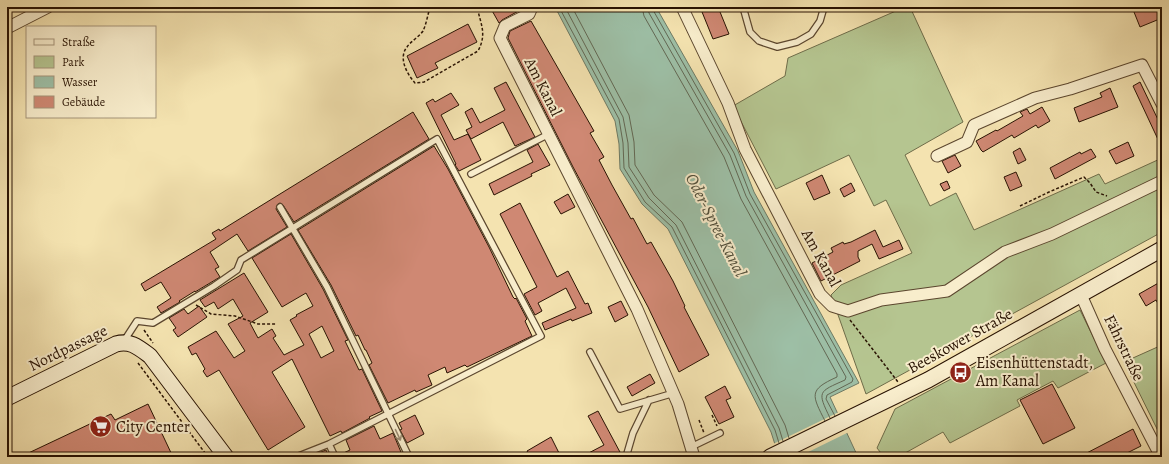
<svg xmlns="http://www.w3.org/2000/svg" width="1169" height="464" font-family="Alegreya,serif">
<style>
.green{fill:#b5c590;stroke:#6e6c49}
.water{fill:#9dbfa6;stroke:#6e7a64}
.pier{fill:#f4e3b0}
.lines{fill:none;stroke-linecap:round;stroke-linejoin:round}
.shore{stroke:#626854;stroke-width:1}
.building{fill:#cf8873;stroke:#281202;fill-rule:evenodd}
.lane-casing{stroke:#5b462e;stroke-width:8}
.street-casing{stroke:#5b462e;stroke-width:13}
.secondary-casing{stroke:#281202;stroke-width:17}
.path{stroke:#281202;stroke-width:1.5;stroke-dasharray:3 2;stroke-linecap:butt}
.lane{stroke:#f8edcc;stroke-width:5.5}
.street{stroke:#f8edcc;stroke-width:11}
.secondary{stroke:#f8edcc;stroke-width:15}
.oneway{stroke:#9a8a71}
.labels{text-anchor:middle;dominant-baseline:central;stroke-width:4;stroke-linejoin:round;paint-order:stroke}
.street-label{font-size:16px;fill:#281202;stroke:#f8edcc}
.poi-label{font-size:16px;fill:#281202;stroke:#f8edcc;text-anchor:start}
.water-label{font-size:17px;font-style:italic;fill:#514f3b;stroke:#f8edcc}
</style>
<rect width="100%" height="100%" fill="#f4e3b0"/>
<filter id="stains"><feTurbulence type="fractalNoise" baseFrequency=".005" numOctaves="4"/><feColorMatrix values="0 0 0 0 .2 0 0 0 0 .09 0 0 0 0 .02 0 0 0 .5 -.17"/></filter>
<radialGradient id="worn" r=".72"><stop offset=".6" stop-color="#630" stop-opacity="0"/><stop offset="1" stop-color="#630" stop-opacity=".3"/></radialGradient>
<path class="green" d="M 905,7 L 910,7 L 963,122 L 905,155 L 930,206 L 956,193 L 974,230 L 1099,174 L 1105,184 L 1162,158 L 1162,232 L 866,394 L 831,295 L 841,285 L 912,253 L 886,200 L 874,206 L 849,155 L 776,189 L 733,106 L 785,76 L 788,58 Z
M 1080,310 L 1106,363 L 1058,388 L 1053,381 L 1017,400 L 1020,406 L 950,443 L 943,432 L 898,457 L 884,457 L 877,448 L 895,409 Z
M 1162,345 L 1162,439 L 1124,362 Z"/>
<path class="water" d="M 555,7 L 656,7 L 738,151 L 754,192 L 859,383 L 830,397 L 858,457 L 779,457 L 771,432 L 668,229 L 642,204 L 620,169 L 619,144 L 615,121 Z"/>
<path class="pier" d="M 839,412 L 849,432 L 798,457 L 777,457 L 773,444 Z"/>
<g class="lines">
<path class="shore" d="M 559,7 L 619,119 L 623,143 L 624,168 L 645,202 L 672,227 L 775,430 L 779,443
M 565,7 L 623,117 L 628,143 L 629,167 L 649,198 L 676,225 L 779,428 L 783,441
M 572,7 L 629,115 L 634,142 L 635,165 L 654,195 L 682,222 L 785,425 L 789,438
M 642,7 L 644,16 L 724,157 L 741,199 L 837,374 L 837,377 C 808,390 812,395 825,421
M 648,7 L 649,13 L 730,155 L 746,196 L 846,377 L 845,380 C 818,392 817,391 830,418
M 653,7 L 653,10 L 734,153 L 750,194 L 853,379 L 852,382 L 827,395 L 826,399 L 835,416"/>
</g>
<path class="building" d="M 490,7 L 524,7 L 524,8 L 502,20 L 499,23 Z
M 700,7 L 718,7 L 729,34 L 713,39 Z
M 1132,7 L 1162,7 L 1162,18 L 1140,27 Z
M 531,21 L 594,131 L 590,133 L 604,157 L 599,160 L 612,185 L 631,219 L 633,218 L 647,244 L 651,242 L 673,281 L 685,306 L 684,307 L 709,355 L 679,372 L 648,307 L 573,167 L 508,38 L 510,31 Z
M 468,24 L 477,42 L 435,63 L 438,68 L 417,78 L 407,56 Z
M 506,82 L 535,137 L 515,146 L 503,122 L 471,139 L 466,130 L 472,127 L 465,112 L 472,108 L 480,123 L 505,110 L 494,88 Z
M 1140,82 L 1162,128 L 1162,148 L 1133,86 Z
M 1110,88 L 1118,107 L 1079,122 L 1074,108 L 1102,97 L 1100,93 Z
M 451,93 L 459,105 L 441,115 L 454,140 L 468,134 L 481,160 L 459,171 L 455,165 L 456,164 L 426,103 L 433,99 L 435,102 Z
M 1042,107 L 1050,121 L 1038,128 L 1036,125 L 1014,138 L 1012,135 L 983,152 L 981,150 L 976,141 L 996,130 L 997,131 L 1023,116 L 1020,112 L 1027,109 L 1030,114 Z
M 413,112 L 429,139 L 294,222 L 283,205 L 280,203 L 278,204 L 276,209 L 287,227 L 248,251 L 237,234 L 210,252 L 219,267 L 215,269 L 220,277 L 195,292 L 195,291 L 179,301 L 180,302 L 161,313 L 157,307 L 171,298 L 161,282 L 145,291 L 141,284 L 216,239 L 212,233 L 219,229 L 220,231 Z
M 1128,142 L 1134,156 L 1116,164 L 1109,151 Z
M 538,144 L 550,165 L 531,174 L 532,176 L 494,195 L 489,184 L 533,162 L 527,150 Z
M 434,146 L 448,169 L 489,247 L 513,297 L 515,299 L 516,298 L 527,319 L 525,321 L 532,336 L 467,367 L 465,365 L 447,373 L 445,367 L 428,375 L 432,385 L 416,392 L 415,390 L 388,403 L 369,365 L 372,363 L 366,350 L 365,350 L 358,335 L 356,336 L 331,285 L 298,230 Z
M 1020,148 L 1026,160 L 1018,164 L 1013,152 Z
M 1091,149 L 1096,157 L 1055,179 L 1050,168 L 1080,152 L 1081,154 Z
M 955,155 L 961,166 L 948,173 L 942,161 Z
M 1016,172 L 1022,186 L 1010,191 L 1004,177 Z
M 822,175 L 830,193 L 814,200 L 806,183 Z
M 947,181 L 950,188 L 944,191 L 940,184 Z
M 851,183 L 855,191 L 844,197 L 840,189 Z
M 568,194 L 575,207 L 561,214 L 554,202 Z
M 520,203 L 557,277 L 568,271 L 585,304 L 588,303 L 592,313 L 572,321 L 571,319 L 545,330 L 542,323 L 576,308 L 566,288 L 538,303 L 542,311 L 535,315 L 524,294 L 537,287 L 500,214 Z
M 875,230 L 883,247 L 899,240 L 903,249 L 879,259 L 872,244 L 858,251 L 858,257 L 860,261 L 821,281 L 812,263 L 833,252 L 831,248 L 843,242 L 844,244 L 851,242 Z
M 291,234 L 323,289 L 348,340 L 345,341 L 359,370 L 362,369 L 382,411 L 369,417 L 370,418 L 342,433 L 341,431 L 330,436 L 292,359 L 272,372 L 305,427 L 268,450 L 219,370 L 207,377 L 203,371 L 205,369 L 196,353 L 192,355 L 188,347 L 216,331 L 234,358 L 245,351 L 228,324 L 243,316 L 233,299 L 218,309 L 214,302 L 205,307 L 200,300 L 244,273 L 268,312 L 250,323 L 258,338 L 272,329 L 276,336 L 273,338 L 284,355 L 304,345 L 290,320 L 297,316 L 296,315 L 313,306 L 306,293 L 282,307 L 252,258 ZM 322,326 L 334,351 L 321,358 L 309,334 Z
M 1162,281 L 1162,311 L 1156,300 L 1146,306 L 1139,294 Z
M 621,301 L 628,315 L 615,322 L 608,307 Z
M 199,306 L 207,317 L 178,337 L 173,330 L 176,328 L 169,318 L 184,309 L 188,314 Z
M 650,374 L 655,383 L 632,396 L 627,387 Z
M 1052,384 L 1075,428 L 1043,444 L 1020,400 Z
M 725,386 L 731,398 L 726,400 L 734,417 L 719,424 L 705,397 Z
M 148,404 L 173,457 L 20,457 L 111,414 L 115,420 Z
M 598,411 L 621,454 L 615,457 L 581,457 L 604,445 L 588,416 Z
M 415,415 L 424,434 L 407,443 L 400,430 L 402,429 L 399,423 Z
M 374,426 L 380,439 L 393,433 L 403,457 L 339,457 L 339,455 L 350,450 L 346,440 Z
M 1133,429 L 1141,446 L 1119,457 L 1079,457 Z
M 551,437 L 561,457 L 530,457 L 527,451 Z
M 326,450 L 329,457 L 308,457 Z"/>
<g class="lines">
<defs>
<path id="lane" d="M 743,7 L 750,32 L 759,41 L 777,47 L 797,42 L 811,34 L 820,21 L 824,7
M 471,174 L 549,134
M 280,207 L 327,287 L 409,457
M 124,341 L 137,321 L 153,323 L 214,286 L 237,270 L 241,260 L 437,139 L 541,336 L 329,444 L 296,457
M 590,352 L 620,409 L 674,393
M 329,444 L 335,457
M 691,447 L 720,433
M 626,457 L 633,433 L 649,400"/>
<path id="street" d="M 532,7 L 529,14 L 505,26 L 500,38 L 637,309 L 678,404 L 694,457
M 682,7 L 728,103 L 745,149 L 820,294 L 832,306 L 848,311 L 881,300 L 947,291 L 1005,252 L 1052,234 L 1162,181
M 7,28 L 48,7
M 937,156 L 967,142 L 974,125 L 1035,98 L 1070,89 L 1142,65 L 1162,104
M 1081,295 L 1105,349 L 1161,457"/>
<path id="secondary" d="M 7,398 L 116,344 C 130,340 138,347 150,356 L 226,457
M 770,457 L 928,380 L 1162,249"/>
</defs>
<use href="#lane" class="lane-casing"/>
<use href="#street" class="street-casing"/>
<use href="#secondary" class="secondary-casing"/>
<path class="path" d="M 430,7 C 428,14 426,25 423,31 C 419,37 411,41 407,47 C 398,58 407,74 415,83 L 424,82 L 478,51 C 487,34 481,25 477,7
M 1020,206 L 1049,192 L 1084,177 L 1090,183 L 1096,192 L 1107,196
M 196,305 L 211,314 L 235,316 L 258,324 L 276,324
M 850,320 L 898,382
M 144,330 L 153,343
M 138,363 L 208,457
M 712,415 L 717,426
M 699,420 L 704,433
M 752,457 L 758,454"/>
<use href="#lane" class="lane"/>
<use href="#street" class="street"/>
<use href="#secondary" class="secondary"/>
</g>
<defs><path id="oneway-shaft" d="M-6 0H5M1.5-3L5.5 0L1.5 3" fill="none" stroke-width="1.6" stroke-linecap="round" stroke-linejoin="round"/></defs>
<use class="oneway" href="#oneway-shaft" transform="translate(398 435) rotate(65)"/>
<defs>
<symbol id="bus-disc" viewBox="-11 -11 22 22"><circle r="9.5" fill="#8f2418" stroke="#f8edcc"/><path d="M-5-6H5V4H4V6H2V4H-2V6H-4V4H-5ZM-3.5-4V0h7V-4ZM-3.5 1.2v1.5H-2V1.2ZM2 1.2v1.5H3.5V1.2Z" fill="#fff"/></symbol>
<symbol id="supermarket-disc" viewBox="-11 -11 22 22"><circle r="9.5" fill="#8f2418" stroke="#f8edcc"/><path d="M-6-5.5h2.5l.6 2H6L4.5 2H-2.5L-4.4-4H-6ZM-1.5 3.2a1.3 1.3 0 1 0 .1 0ZM3 3.2a1.3 1.3 0 1 0 .1 0Z" fill="#fff"/></symbol>
</defs>
<g fill-rule="evenodd">
<use href="#bus-disc" x="948" y="360" width="25" height="25"/>
<use href="#supermarket-disc" x="88" y="414" width="25" height="25"/>
</g>
<g class="labels">
<g class="street-label">
<text transform="translate(543 87) rotate(63)">Am Kanal</text>
<text transform="translate(821 258) rotate(61)">Am Kanal</text>
<text transform="translate(960 341) rotate(-29)">Beeskower Straße</text>
<text transform="translate(68 348) rotate(-26)">Nordpassage</text>
<text transform="translate(1124 348) rotate(64)">Fährstraße</text>
</g>
<g class="poi-label">
<text x="976" y="363">Eisenhüttenstadt,<tspan x="976" dy="18">Am Kanal</tspan></text>
<text x="116" y="427">City Center</text>
</g>
<g class="water-label">
<text transform="translate(716 225) rotate(63)">Oder-Spree-Kanal</text>
</g>
</g>
<rect width="1169" height="464" fill="none" stroke="#f4e3b0" stroke-width="24"/>
<rect x="8" y="8" width="1153" height="448" fill="none" stroke="#281202" stroke-width="2"/>
<rect x="12" y="12" width="1145" height="440" fill="none" stroke="#281202"/>
<rect x="26" y="26" width="130" height="92" fill="#f8edcc" stroke="#a5957b"/>
<rect x="34" y="39" width="20" height="6" fill="#f8edcc" stroke="#a5957b"/>
<text x="62" y="46" font-size="12" fill="#281202">Straße</text>
<rect x="34" y="56" width="20" height="12" fill="#b5c590" stroke="#a5957b"/>
<text x="62" y="66" font-size="12" fill="#281202">Park</text>
<rect x="34" y="76" width="20" height="12" fill="#9dbfa6" stroke="#a5957b"/>
<text x="62" y="86" font-size="12" fill="#281202">Wasser</text>
<rect x="34" y="96" width="20" height="12" fill="#cf8873" stroke="#a5957b"/>
<text x="62" y="106" font-size="12" fill="#281202">Gebäude</text>
<rect width="100%" height="100%" filter="url(#stains)"/>
<rect width="100%" height="100%" fill="url(#worn)"/>
</svg>
